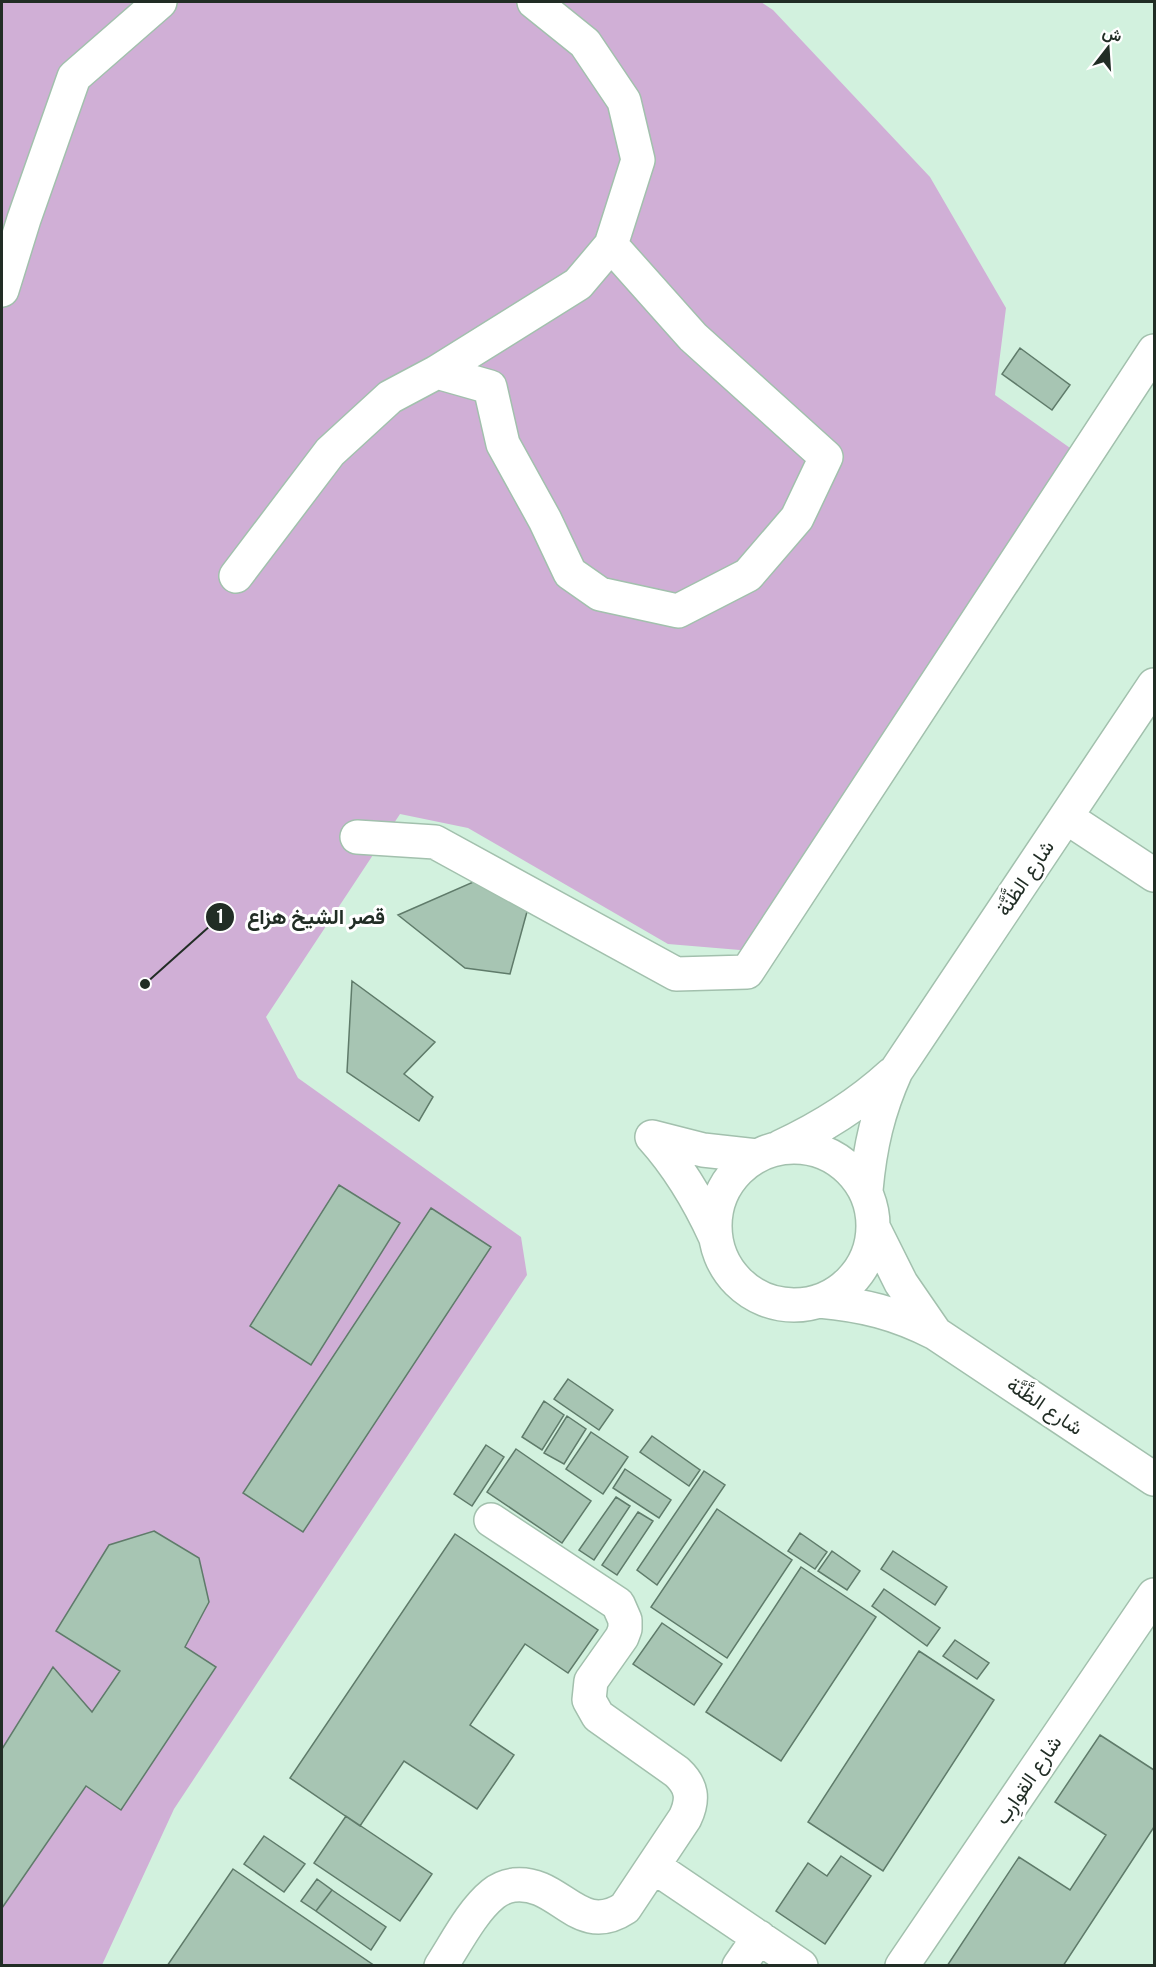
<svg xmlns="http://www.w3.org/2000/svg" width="1156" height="1967" font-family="'Public Sans',Vazirmatn,sans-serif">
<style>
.green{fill:#d0afd6}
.building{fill:#a7c5b3;stroke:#5f7b6a;stroke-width:1.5}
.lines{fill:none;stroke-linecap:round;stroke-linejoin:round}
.minor-casing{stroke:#a2c0ad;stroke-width:36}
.minor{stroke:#fff;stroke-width:33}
.labels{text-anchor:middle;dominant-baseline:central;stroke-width:6;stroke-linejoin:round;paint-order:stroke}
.street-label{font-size:20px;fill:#212d25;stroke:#fff}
.leader{fill:none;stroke:#212d25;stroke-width:2}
.callout-dot{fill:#212d25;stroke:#fff;stroke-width:2}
.mark-label{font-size:18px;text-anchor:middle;font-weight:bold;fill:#fff}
.callout-label{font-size:21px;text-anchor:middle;font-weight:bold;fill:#212d25;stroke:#fff;stroke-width:6;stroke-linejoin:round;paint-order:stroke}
</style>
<rect width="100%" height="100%" fill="#d2f1de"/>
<path class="green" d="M 2,2 L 761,2 L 773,10 L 930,177 L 1006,308 L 995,395 L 1080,455 L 752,951 L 668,944 L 468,828 L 400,814 L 266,1017 L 298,1078 L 521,1237 L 527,1275 L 174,1809 L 102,1965 L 2,1965 L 2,1908 L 86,1786 L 121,1809 L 216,1668 L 185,1647 L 209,1602 L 199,1558 L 154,1531 L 109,1545 L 56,1631 L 120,1671 L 92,1712 L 53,1667 L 2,1749 Z"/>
<path class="building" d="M 1020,348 L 1070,385 L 1052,410 L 1002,374 Z
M 480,879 L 528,908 L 510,974 L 465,968 L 398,915 Z
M 352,981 L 435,1042 L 404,1074 L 433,1097 L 419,1121 L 347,1072 Z
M 339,1185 L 400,1223 L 311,1365 L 250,1326 Z
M 431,1208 L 491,1247 L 303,1532 L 243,1493 Z
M 568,1379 L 613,1410 L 599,1430 L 554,1399 Z
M 544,1401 L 564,1415 L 542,1450 L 522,1437 Z
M 567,1416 L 586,1429 L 564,1464 L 544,1453 Z
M 591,1432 L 628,1457 L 603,1494 L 566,1469 Z
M 652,1436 L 700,1470 L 689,1486 L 640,1452 Z
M 486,1445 L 504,1457 L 472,1506 L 454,1494 Z
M 516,1449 L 591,1501 L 562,1543 L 487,1492 Z
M 625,1469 L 671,1500 L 659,1518 L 613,1488 Z
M 704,1471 L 725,1485 L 657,1585 L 637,1570 Z
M 616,1497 L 630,1506 L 594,1560 L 579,1550 Z
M 717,1509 L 792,1560 L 727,1658 L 651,1607 Z
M 638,1512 L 653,1521 L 617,1575 L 602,1565 Z
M 154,1531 L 199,1558 L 209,1602 L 185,1647 L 216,1667 L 121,1810 L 86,1786 L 2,1908 L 2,1749 L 53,1667 L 92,1712 L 120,1671 L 56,1631 L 109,1545 Z
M 800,1533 L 827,1552 L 815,1569 L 788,1551 Z
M 455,1534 L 598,1630 L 568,1673 L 525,1644 L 470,1725 L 514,1755 L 477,1809 L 404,1761 L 360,1826 L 290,1778 Z
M 832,1551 L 860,1571 L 847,1590 L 818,1571 Z
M 893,1551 L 947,1587 L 935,1605 L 881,1569 Z
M 801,1567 L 876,1617 L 781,1761 L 706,1712 Z
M 884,1589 L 940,1628 L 927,1646 L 872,1606 Z
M 662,1623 L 722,1664 L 694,1705 L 633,1664 Z
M 955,1640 L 989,1663 L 977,1679 L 943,1656 Z
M 919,1651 L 994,1700 L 883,1871 L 808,1822 Z
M 1100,1735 L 1154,1770 L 1154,1827 L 1063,1966 L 947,1966 L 1019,1857 L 1070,1890 L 1106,1835 L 1055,1802 Z
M 346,1816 L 432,1874 L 400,1921 L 314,1863 Z
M 264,1836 L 305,1864 L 284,1892 L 244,1864 Z
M 841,1856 L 871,1876 L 825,1944 L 776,1911 L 808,1863 L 827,1876 Z
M 233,1869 L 375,1966 L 167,1966 Z
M 317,1879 L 332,1890 L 316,1911 L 301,1901 Z
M 332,1890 L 386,1927 L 371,1950 L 316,1911 Z"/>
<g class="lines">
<defs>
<path id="minor" d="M 2,290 L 24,219 L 74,77 L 160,2
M 437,372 L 490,387 L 503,444 L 545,520 L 570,573 L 600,594 L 678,611 L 748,575 L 797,518 L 826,457 L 693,337 L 611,245
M 236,576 L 330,452 L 390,397 L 437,372 L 578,284 L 611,245 L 638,160 L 624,101 L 585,43 L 534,2
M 1066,817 L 1154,875
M 357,837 L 435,842 L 676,974 L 747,972 L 1154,351
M 652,1137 C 679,1167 698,1199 715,1236
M 652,1137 L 703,1150 L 757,1156
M715 1226a79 79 0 1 1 158 0a79 79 0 1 1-158 0Z
M 780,1147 C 821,1128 858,1105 892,1074
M 866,1190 C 870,1146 878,1111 896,1071 L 1154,685
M 874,1229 L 901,1283 L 934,1331
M 819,1301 C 863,1305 896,1313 935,1333 L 1154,1479
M 653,1866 L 801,1966
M 441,1966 C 456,1943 472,1911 493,1894 C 499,1889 507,1886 514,1885 C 560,1880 578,1939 625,1908 L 685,1818 C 694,1799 692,1786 677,1772 L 598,1716 L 589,1700 L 591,1681 L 622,1637 L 625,1629 L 625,1620 L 618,1604 L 491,1520
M 739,1966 L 759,1937
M 902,1966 L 1154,1595"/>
</defs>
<use href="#minor" class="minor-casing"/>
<use href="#minor" class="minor"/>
</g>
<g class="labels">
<g class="street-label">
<text transform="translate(1025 878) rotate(-56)">شارع الظَّنَّة</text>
<text transform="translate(1045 1406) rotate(34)">شارع الظَّنَّة</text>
<text transform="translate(1028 1780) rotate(-56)">شارع القوارِب</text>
</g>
</g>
<path class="leader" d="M145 984L220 917"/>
<g class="callout-dot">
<circle cx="145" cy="984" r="6"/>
<circle cx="220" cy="917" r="15"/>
</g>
<g class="mark-label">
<text x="220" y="923">1</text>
</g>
<g class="callout-label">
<text x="316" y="924">قصر الشيخ هزاع</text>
</g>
<rect width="1156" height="1967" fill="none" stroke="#212d25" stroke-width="6"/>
<g transform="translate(1108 48) rotate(17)" stroke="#ffffff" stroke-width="4.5" paint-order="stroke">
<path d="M0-4.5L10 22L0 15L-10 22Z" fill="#212d25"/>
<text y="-9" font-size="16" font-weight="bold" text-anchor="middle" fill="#212d25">ش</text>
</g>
</svg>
